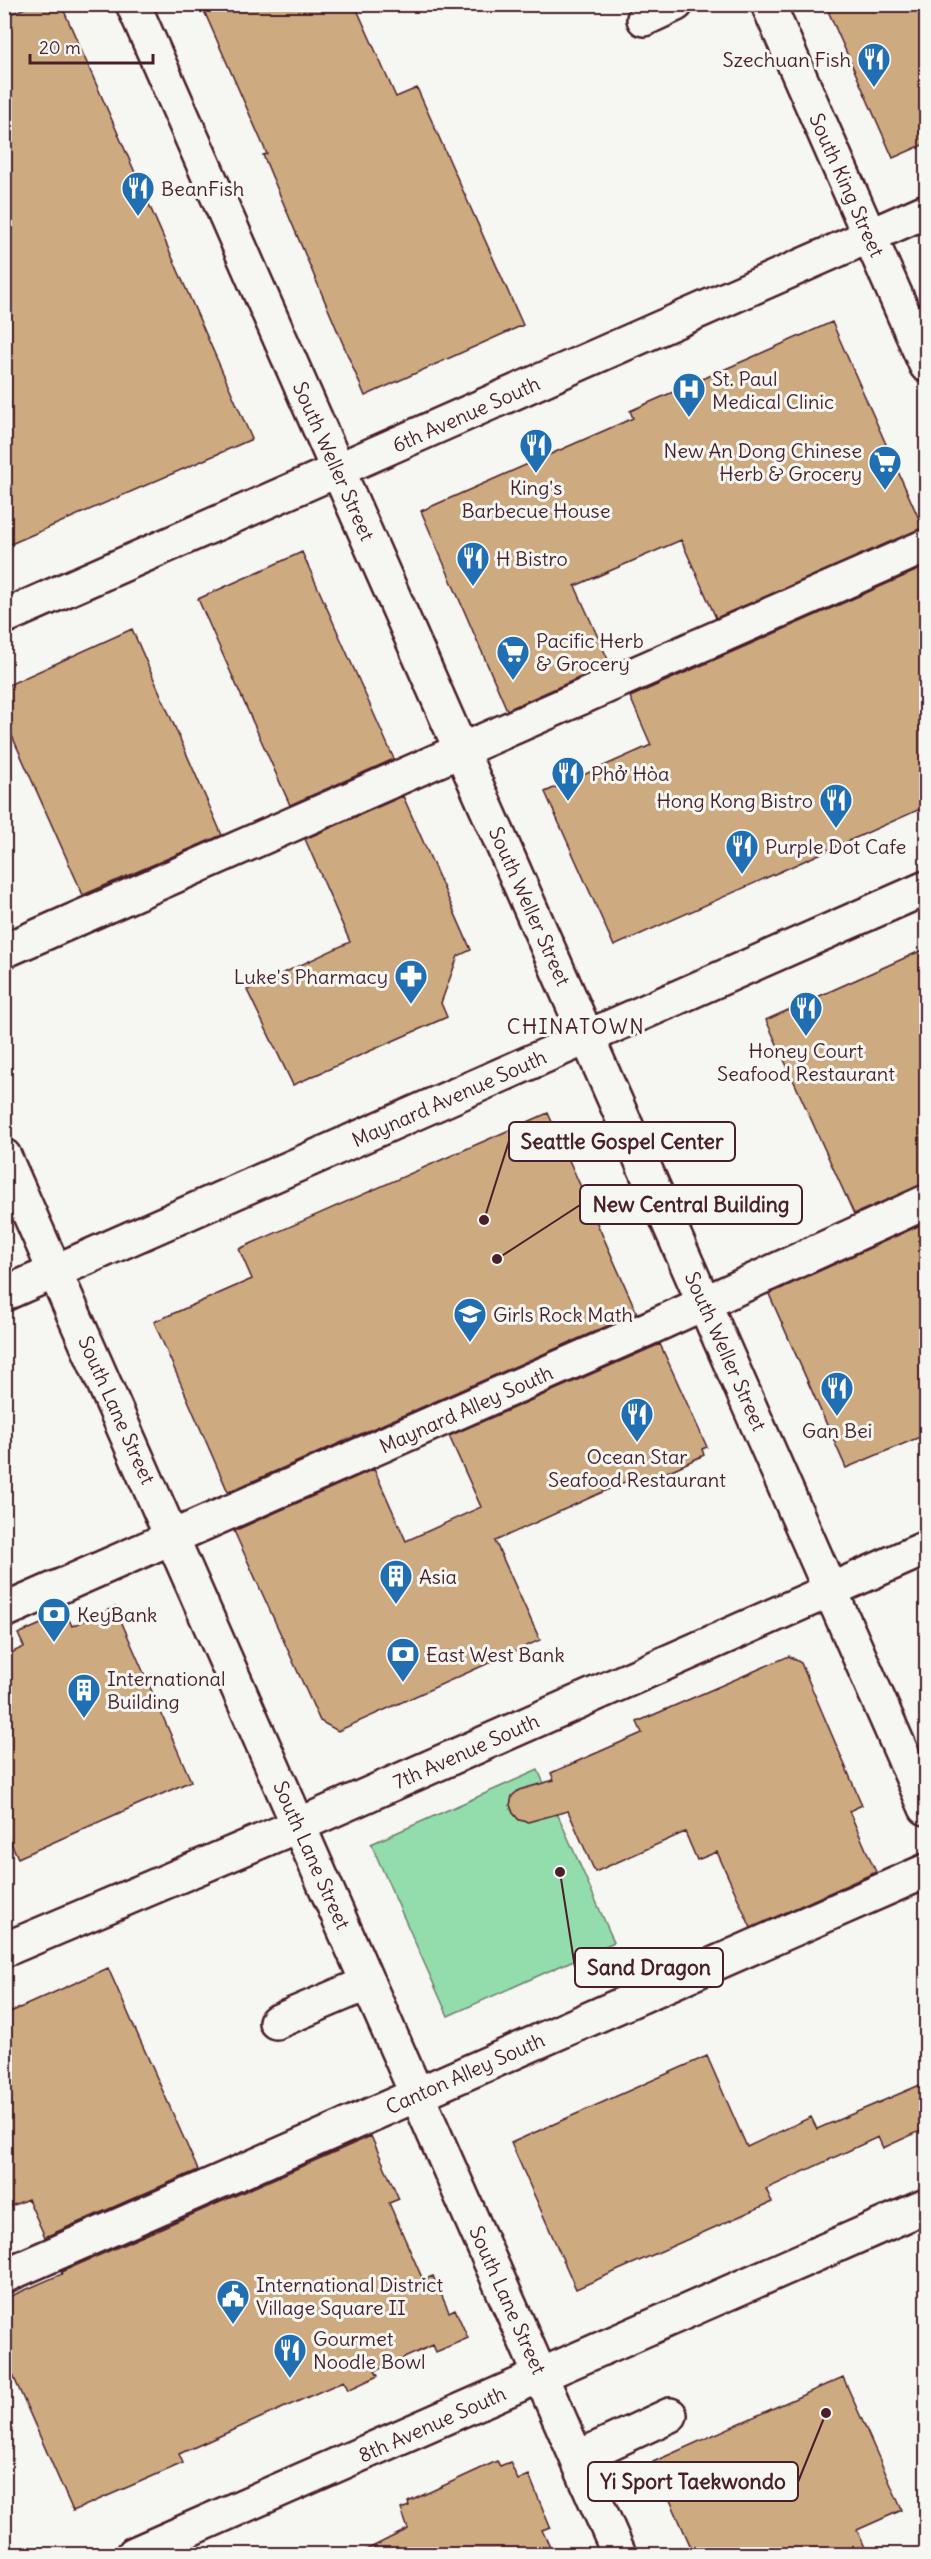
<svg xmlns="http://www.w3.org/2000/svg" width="931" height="2559" font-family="Delius,sans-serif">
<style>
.green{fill:#93dcac;stroke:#6e7e6c;stroke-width:1.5}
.building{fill:#ceaa81;stroke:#4a1f2b;stroke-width:1.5}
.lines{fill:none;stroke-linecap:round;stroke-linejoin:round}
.minor-casing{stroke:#4a1f2b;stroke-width:38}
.minor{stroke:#f6f6f2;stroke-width:33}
.labels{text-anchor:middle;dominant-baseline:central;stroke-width:6;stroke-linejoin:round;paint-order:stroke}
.poi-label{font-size:20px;fill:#4a1f2b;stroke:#f6f6f2;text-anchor:start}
.street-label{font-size:20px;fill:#4a1f2b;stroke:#f6f6f2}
.neighbourhood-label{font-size:21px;letter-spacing:1.5px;fill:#4a1f2b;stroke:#f6f6f2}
.leader{fill:none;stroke:#4a1f2b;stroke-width:2}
.callout-dot{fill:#4a1f2b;stroke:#f6f6f2;stroke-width:2}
.callout{fill:#f6f6f2;stroke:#4a1f2b;stroke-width:2}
.callout-label{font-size:21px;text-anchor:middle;font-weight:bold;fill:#4a1f2b}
</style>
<rect width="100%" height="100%" fill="#f6f6f2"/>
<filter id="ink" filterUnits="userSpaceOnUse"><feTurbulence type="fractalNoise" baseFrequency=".0167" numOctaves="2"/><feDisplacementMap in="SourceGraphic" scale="12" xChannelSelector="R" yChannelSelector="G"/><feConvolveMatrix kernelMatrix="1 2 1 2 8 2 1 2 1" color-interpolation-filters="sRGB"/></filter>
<g filter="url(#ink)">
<path class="green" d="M 538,1770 L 614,1942 L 448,2016 L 371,1844 Z"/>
<path class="building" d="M 34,4 L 61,4 L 252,439 L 4,547 L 4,17 Z
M 201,4 L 355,5 L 396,97 L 417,88 L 523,325 L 365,396 L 263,155 L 267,154 Z
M 825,4 L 927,4 L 927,143 L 893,158 Z
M 832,322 L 923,528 L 716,618 L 681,540 L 575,586 L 610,664 L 507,710 L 421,511 L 633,418 L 630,411 Z
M 302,552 L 394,759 L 290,805 L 198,599 Z
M 927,566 L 927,806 L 614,946 L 545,792 L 651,745 L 630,697 Z
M 132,629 L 222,835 L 83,895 L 4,718 L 4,687 Z
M 403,796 L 471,950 L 458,956 L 441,1003 L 447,1017 L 293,1085 L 247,990 L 350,942 L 305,839 Z
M 927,948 L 927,1183 L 854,1214 L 766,1020 Z
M 548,1113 L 637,1313 L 228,1492 L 154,1322 L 252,1279 L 239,1249 Z
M 927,1222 L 927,1434 L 846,1468 L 769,1294 Z
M 660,1344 L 707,1447 L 702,1449 L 704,1455 L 644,1483 L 640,1475 L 495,1541 L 540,1640 L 338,1731 L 320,1721 L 234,1531 L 374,1469 L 406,1541 L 481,1507 L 449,1436 Z
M 115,1607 L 191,1781 L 18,1858 L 4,1828 L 4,1656 L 24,1647 L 18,1634 L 66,1613 L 72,1626 Z
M 789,1656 L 801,1663 L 862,1805 L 849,1811 L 876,1872 L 751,1928 L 717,1852 L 697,1860 L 685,1832 L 595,1872 L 568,1811 L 528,1822 L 519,1820 L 513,1813 L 510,1805 L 512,1796 L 519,1790 L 554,1780 L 551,1773 L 642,1733 L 637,1722 Z
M 108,1968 L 198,2170 L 45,2237 L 28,2199 L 4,2209 L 4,2015 Z
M 707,2056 L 747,2147 L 811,2117 L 817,2129 L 927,2082 L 927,2128 L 883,2148 L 878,2137 L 766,2189 L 772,2202 L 576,2289 L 511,2143 Z
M 371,2136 L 399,2199 L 389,2203 L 423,2280 L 433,2276 L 449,2312 L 455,2309 L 468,2338 L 436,2352 L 433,2345 L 375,2371 L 378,2376 L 348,2390 L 344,2381 L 179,2454 L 183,2463 L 73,2511 L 4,2355 L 4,2299 L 62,2274 L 61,2272 Z
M 843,2377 L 902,2510 L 857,2530 L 868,2554 L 694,2554 L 653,2462 Z
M 497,2461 L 500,2466 L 510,2462 L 518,2480 L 529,2475 L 550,2527 L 542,2530 L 553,2554 L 358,2554 L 408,2529 L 401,2509 L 409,2506 L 408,2502 Z"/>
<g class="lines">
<defs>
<path id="minor" d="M 133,4 L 926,1808
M 768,4 L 926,365
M 644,19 L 676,4
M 4,617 L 926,211
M 4,951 L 926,546
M 4,1156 L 619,2554
M 4,1294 L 926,888
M 4,1611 L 654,1326 L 926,1202
M 4,1950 L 299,1825 L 926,1548
M 276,2022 L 368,1983
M 4,2276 L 926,1871
M 577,2458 L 670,2415
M 134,2554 L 926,2206"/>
</defs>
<use href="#minor" class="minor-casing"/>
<use href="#minor" class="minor"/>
</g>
</g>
<defs>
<symbol id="restaurant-pin" viewBox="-11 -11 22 30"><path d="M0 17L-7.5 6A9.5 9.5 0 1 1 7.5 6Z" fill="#1f6fb2" stroke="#f6f6f2"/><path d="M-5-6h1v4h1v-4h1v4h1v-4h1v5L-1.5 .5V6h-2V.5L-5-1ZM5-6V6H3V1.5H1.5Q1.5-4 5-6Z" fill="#fff"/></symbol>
<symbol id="hospital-pin" viewBox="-11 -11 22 30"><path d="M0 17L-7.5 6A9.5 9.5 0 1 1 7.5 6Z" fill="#1f6fb2" stroke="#f6f6f2"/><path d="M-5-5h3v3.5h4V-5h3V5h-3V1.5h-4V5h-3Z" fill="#fff"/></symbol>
<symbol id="supermarket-pin" viewBox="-11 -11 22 30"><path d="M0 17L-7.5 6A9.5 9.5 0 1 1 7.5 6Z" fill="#1f6fb2" stroke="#f6f6f2"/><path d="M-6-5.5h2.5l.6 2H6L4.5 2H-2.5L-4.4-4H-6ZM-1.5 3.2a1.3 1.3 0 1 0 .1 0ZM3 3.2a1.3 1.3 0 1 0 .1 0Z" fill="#fff"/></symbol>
<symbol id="pharmacy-pin" viewBox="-11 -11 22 30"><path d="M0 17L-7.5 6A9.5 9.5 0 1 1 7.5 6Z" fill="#1f6fb2" stroke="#f6f6f2"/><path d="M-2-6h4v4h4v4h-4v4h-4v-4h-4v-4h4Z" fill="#fff"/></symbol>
<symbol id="school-pin" viewBox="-11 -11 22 30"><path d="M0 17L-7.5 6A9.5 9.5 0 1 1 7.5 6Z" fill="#1f6fb2" stroke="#f6f6f2"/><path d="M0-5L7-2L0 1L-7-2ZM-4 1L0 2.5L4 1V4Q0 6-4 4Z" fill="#fff"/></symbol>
<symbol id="building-pin" viewBox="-11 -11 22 30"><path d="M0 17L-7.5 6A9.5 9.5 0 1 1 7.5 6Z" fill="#1f6fb2" stroke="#f6f6f2"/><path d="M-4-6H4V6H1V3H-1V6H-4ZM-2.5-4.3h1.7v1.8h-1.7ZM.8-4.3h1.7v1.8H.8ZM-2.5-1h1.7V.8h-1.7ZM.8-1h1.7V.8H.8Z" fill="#fff"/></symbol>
<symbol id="bank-pin" viewBox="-11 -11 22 30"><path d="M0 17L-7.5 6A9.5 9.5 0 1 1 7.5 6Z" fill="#1f6fb2" stroke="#f6f6f2"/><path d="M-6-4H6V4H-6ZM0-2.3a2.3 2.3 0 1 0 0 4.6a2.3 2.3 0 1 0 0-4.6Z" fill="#fff"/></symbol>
<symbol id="civic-pin" viewBox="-11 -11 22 30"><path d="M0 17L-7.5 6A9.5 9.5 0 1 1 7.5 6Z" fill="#1f6fb2" stroke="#f6f6f2"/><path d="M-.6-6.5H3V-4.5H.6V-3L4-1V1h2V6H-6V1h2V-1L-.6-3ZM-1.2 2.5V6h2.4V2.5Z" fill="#fff"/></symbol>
</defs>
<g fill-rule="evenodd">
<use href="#restaurant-pin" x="855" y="40" width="38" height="52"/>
<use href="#restaurant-pin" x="119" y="169" width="38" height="52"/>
<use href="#hospital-pin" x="670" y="370" width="38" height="52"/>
<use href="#restaurant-pin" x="517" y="426" width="38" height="52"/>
<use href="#supermarket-pin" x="866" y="443" width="38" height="52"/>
<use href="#restaurant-pin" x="454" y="539" width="38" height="52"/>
<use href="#supermarket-pin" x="494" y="633" width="38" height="52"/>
<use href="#restaurant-pin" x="549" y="754" width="38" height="52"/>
<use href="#restaurant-pin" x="817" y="781" width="38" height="52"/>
<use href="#restaurant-pin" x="723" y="827" width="38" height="52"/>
<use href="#pharmacy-pin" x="392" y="957" width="38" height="52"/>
<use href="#restaurant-pin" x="787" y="989" width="38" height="52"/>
<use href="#school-pin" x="451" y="1295" width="38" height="52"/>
<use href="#restaurant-pin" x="818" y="1369" width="38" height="52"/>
<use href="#restaurant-pin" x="618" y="1395" width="38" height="52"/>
<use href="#building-pin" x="377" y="1557" width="38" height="52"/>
<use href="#bank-pin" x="35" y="1595" width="38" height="52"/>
<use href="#bank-pin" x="384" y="1635" width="38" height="52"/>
<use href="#building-pin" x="65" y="1671" width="38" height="52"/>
<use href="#civic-pin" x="214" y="2277" width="38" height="52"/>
<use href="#restaurant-pin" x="271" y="2331" width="38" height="52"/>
</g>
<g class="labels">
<g class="poi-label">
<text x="851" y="59" text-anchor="end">Szechuan Fish</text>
<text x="161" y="188">BeanFish</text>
<text x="712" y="378">St. Paul<tspan x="712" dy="23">Medical Clinic</tspan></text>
<text x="862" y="450" text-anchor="end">New An Dong Chinese<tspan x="862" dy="23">Herb &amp; Grocery</tspan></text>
<text x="536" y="487" text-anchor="middle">King's<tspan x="536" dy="23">Barbecue House</tspan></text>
<text x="496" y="558">H Bistro</text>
<text x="536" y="640">Pacific Herb<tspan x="536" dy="23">&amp; Grocery</tspan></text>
<text x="591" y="773">Phở Hòa</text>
<text x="813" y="800" text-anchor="end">Hong Kong Bistro</text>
<text x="765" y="846">Purple Dot Cafe</text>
<text x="388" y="976" text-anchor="end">Luke's Pharmacy</text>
<text x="806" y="1050" text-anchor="middle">Honey Court<tspan x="806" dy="23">Seafood Restaurant</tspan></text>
<text x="493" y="1314">Girls Rock Math</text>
<text x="837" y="1430" text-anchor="middle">Gan Bei</text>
<text x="637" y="1456" text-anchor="middle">Ocean Star<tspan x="637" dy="23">Seafood Restaurant</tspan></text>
<text x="419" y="1576">Asia</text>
<text x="77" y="1614">KeyBank</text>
<text x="426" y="1654">East West Bank</text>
<text x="107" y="1678">International<tspan x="107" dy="23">Building</tspan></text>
<text x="256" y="2284">International District<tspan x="256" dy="23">Village Square II</tspan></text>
<text x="313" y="2338">Gourmet<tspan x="313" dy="23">Noodle Bowl</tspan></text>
</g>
<g class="street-label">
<text transform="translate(847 185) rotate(66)">South King Street</text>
<text transform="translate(466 414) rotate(-24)">6th Avenue South</text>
<text transform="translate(334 461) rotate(66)">South Weller Street</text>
<text transform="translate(530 906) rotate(66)">South Weller Street</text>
<text transform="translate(449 1098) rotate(-24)">Maynard Avenue South</text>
<text transform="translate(726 1351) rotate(66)">South Weller Street</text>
<text transform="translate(466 1409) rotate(-24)">Maynard Alley South</text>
<text transform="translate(117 1410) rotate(66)">South Lane Street</text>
<text transform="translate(466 1751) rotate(-24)">7th Avenue South</text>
<text transform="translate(312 1855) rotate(66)">South Lane Street</text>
<text transform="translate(465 2073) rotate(-24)">Canton Alley South</text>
<text transform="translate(508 2300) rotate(66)">South Lane Street</text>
<text transform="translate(432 2424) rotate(-24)">8th Avenue South</text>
</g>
<g class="neighbourhood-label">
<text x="576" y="1026">CHINATOWN</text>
</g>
</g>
<path class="leader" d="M484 1220L509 1141M497 1259L580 1205M560 1872L575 1968M826 2413L798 2482"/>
<g class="callout-dot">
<circle cx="484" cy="1220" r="6"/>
<circle cx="497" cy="1259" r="6"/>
<circle cx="560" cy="1872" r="6"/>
<circle cx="826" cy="2413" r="6"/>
</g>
<g class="callout">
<rect x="509" y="1122" width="226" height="39" rx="6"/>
<rect x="580" y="1185" width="222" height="39" rx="6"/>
<rect x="575" y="1948" width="148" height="39" rx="6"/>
<rect x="588" y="2462" width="210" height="39" rx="6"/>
</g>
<g class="callout-label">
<text x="622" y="1149">Seattle Gospel Center</text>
<text x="691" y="1212">New Central Building</text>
<text x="649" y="1975">Sand Dragon</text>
<text x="693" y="2489">Yi Sport Taekwondo</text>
</g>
<rect width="931" height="2559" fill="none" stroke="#f6f6f2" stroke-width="24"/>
<rect x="12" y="12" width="907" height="2535" fill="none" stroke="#4a1f2b" stroke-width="2" filter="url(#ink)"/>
<path d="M30 54v9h123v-9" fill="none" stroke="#4a1f2b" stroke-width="3"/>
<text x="39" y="54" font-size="18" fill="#4a1f2b" stroke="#f6f6f2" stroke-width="4.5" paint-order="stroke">20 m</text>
</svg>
